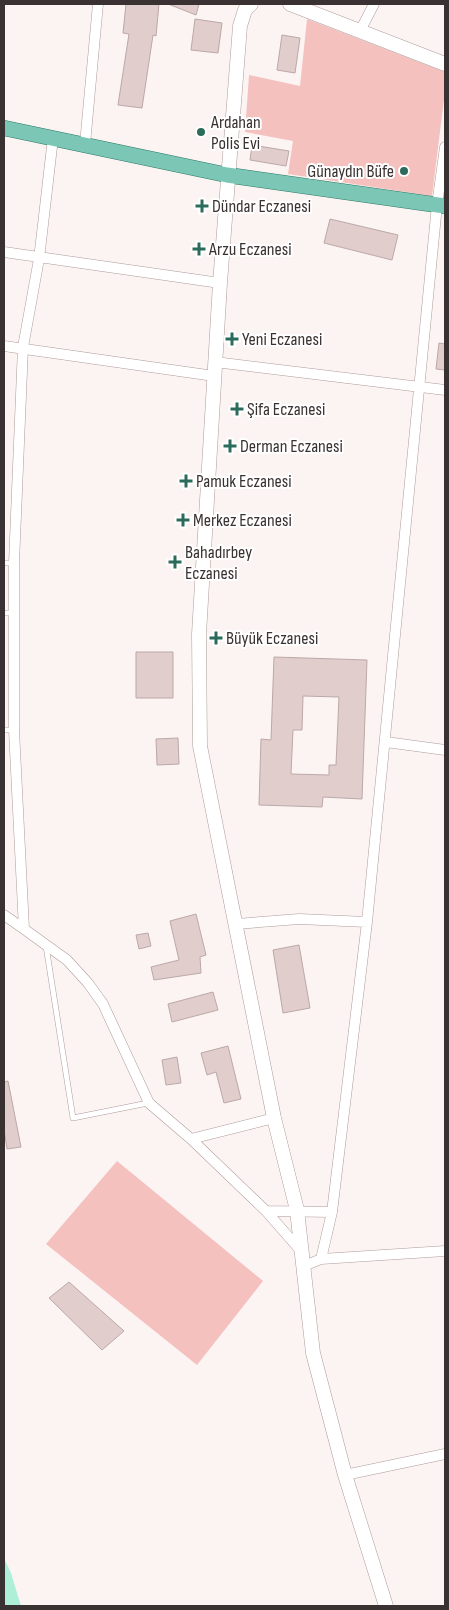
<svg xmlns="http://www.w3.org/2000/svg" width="449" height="1610" font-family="'Sofia Sans Condensed',sans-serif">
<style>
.green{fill:#f4c1be}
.water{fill:#aeefda}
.building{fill:#e1cdcb;stroke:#bba8a7;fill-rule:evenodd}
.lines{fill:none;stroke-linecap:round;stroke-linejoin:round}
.service-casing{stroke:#ae9c9a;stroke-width:6}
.minor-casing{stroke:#ae9c9a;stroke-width:11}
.secondary-casing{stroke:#ae9c9a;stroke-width:15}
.primary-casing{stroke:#2c7a67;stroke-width:16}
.service{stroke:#fff;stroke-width:5}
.minor{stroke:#fff;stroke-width:10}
.secondary{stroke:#fff;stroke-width:14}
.primary{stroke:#7cc6b5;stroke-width:15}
.poi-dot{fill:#2b6b5a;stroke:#fff;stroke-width:2}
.labels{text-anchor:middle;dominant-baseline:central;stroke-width:4;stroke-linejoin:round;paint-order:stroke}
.poi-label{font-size:18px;fill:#3a3232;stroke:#fff;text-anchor:start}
</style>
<rect width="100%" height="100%" fill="#fcf4f3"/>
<path class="green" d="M 307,19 L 445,72 L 445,91 L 432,196 L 288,174 L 293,141 L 245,132 L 249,75 L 300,86 Z
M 117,1161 L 263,1281 L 197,1365 L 46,1244 Z"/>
<path class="water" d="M 4,1558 L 11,1573 L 21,1606 L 4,1606 Z"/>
<path class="building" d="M 126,4 L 159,4 L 156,36 L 153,35 L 142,108 L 118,105 L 129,34 L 123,33 Z
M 168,4 L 199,4 L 196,15 Z
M 195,19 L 222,23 L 218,53 L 191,50 Z
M 282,35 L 300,38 L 295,73 L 277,70 Z
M 252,145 L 289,151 L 286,166 L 250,160 Z
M 330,219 L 398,235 L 392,260 L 324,243 Z
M 439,343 L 445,344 L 445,370 L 436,369 Z
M 136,652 L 173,652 L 173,698 L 136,698 Z
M 274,657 L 367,660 L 362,799 L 323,797 L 322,807 L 259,805 L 261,739 L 271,740 ZM 303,696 L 339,697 L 336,765 L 329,765 L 329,775 L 291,774 L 293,730 L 302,730 Z
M 178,738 L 179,764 L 157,765 L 156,739 Z
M 196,914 L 206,955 L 200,957 L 201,973 L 154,980 L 151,967 L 179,960 L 170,921 Z
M 148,933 L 151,946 L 139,949 L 136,935 Z
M 299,945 L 310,1008 L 283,1013 L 273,950 Z
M 213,992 L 218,1010 L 172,1022 L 168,1004 Z
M 228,1046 L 241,1099 L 224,1103 L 216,1072 L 207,1075 L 201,1053 Z
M 177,1057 L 181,1083 L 166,1085 L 162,1060 Z
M 8,1081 L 21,1147 L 7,1149 L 4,1130 L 4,1082 Z
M 69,1282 L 124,1331 L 102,1350 L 49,1298 Z"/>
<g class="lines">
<defs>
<path id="service" d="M 4,563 L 14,563
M 4,613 L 13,613
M 4,730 L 14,730
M 46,946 L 73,1118 L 148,1103"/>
<path id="minor" d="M 360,31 L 374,4
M 53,138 L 39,259 L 23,347 L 14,563 L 14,730 L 24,929 L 67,960 L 88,983 L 103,1004 L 149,1103 L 191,1139 L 266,1211 L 301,1251
M 85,144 L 98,4
M 4,252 L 220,283
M 4,346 L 214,376
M 215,362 L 445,390
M 386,742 L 445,750
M 4,915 L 24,929
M 236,924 L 299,919 L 367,922
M 191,1139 L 274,1118
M 266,1211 L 332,1212
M 321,1259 L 445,1251
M 304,1266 L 321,1259 L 332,1212 L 367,922 L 437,205 L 445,147
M 345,1475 L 445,1454"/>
<path id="secondary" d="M 251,4 L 245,10 L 240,26 L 220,283 L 199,634 L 200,746 L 274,1118 L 297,1210 L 313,1353 L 345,1475 L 386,1606
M 290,4 L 445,64"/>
<path id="primary" d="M 4,128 L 227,175 L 445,206"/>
</defs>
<use href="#service" class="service-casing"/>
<use href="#minor" class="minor-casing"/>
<use href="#secondary" class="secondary-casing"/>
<use href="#primary" class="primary-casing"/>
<use href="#service" class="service"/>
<use href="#minor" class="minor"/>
<use href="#secondary" class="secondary"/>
<use href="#primary" class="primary"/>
</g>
<g class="poi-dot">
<circle cx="201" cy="132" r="5"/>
<circle cx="404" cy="171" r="5"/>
<path d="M199.5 198.5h5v5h5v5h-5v5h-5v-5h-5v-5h5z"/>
<path d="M196.5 241.5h5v5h5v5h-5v5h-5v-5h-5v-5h5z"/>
<path d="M229.5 331.5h5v5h5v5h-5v5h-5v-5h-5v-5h5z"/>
<path d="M234.5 401.5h5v5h5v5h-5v5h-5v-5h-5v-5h5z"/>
<path d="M227.5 438.5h5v5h5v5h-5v5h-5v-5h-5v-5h5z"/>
<path d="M183.5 473.5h5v5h5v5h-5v5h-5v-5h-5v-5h5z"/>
<path d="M180.5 512.5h5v5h5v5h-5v5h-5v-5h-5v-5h5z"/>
<path d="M172.5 554.5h5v5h5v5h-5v5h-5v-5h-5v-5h5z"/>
<path d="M213.5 630.5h5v5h5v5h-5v5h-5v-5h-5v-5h5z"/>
</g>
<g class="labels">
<g class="poi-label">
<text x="211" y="122">Ardahan<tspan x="211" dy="21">Polis Evi</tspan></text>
<text x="394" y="171" text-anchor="end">Günaydın Büfe</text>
<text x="212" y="206">Dündar Eczanesi</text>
<text x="209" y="249">Arzu Eczanesi</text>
<text x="242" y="339">Yeni Eczanesi</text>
<text x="247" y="409">Şifa Eczanesi</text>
<text x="240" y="446">Derman Eczanesi</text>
<text x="196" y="481">Pamuk Eczanesi</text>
<text x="193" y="520">Merkez Eczanesi</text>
<text x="185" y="552">Bahadırbey<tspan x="185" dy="21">Eczanesi</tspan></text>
<text x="226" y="638">Büyük Eczanesi</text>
</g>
</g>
<rect width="449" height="1610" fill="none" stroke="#3a3232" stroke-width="10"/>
</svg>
